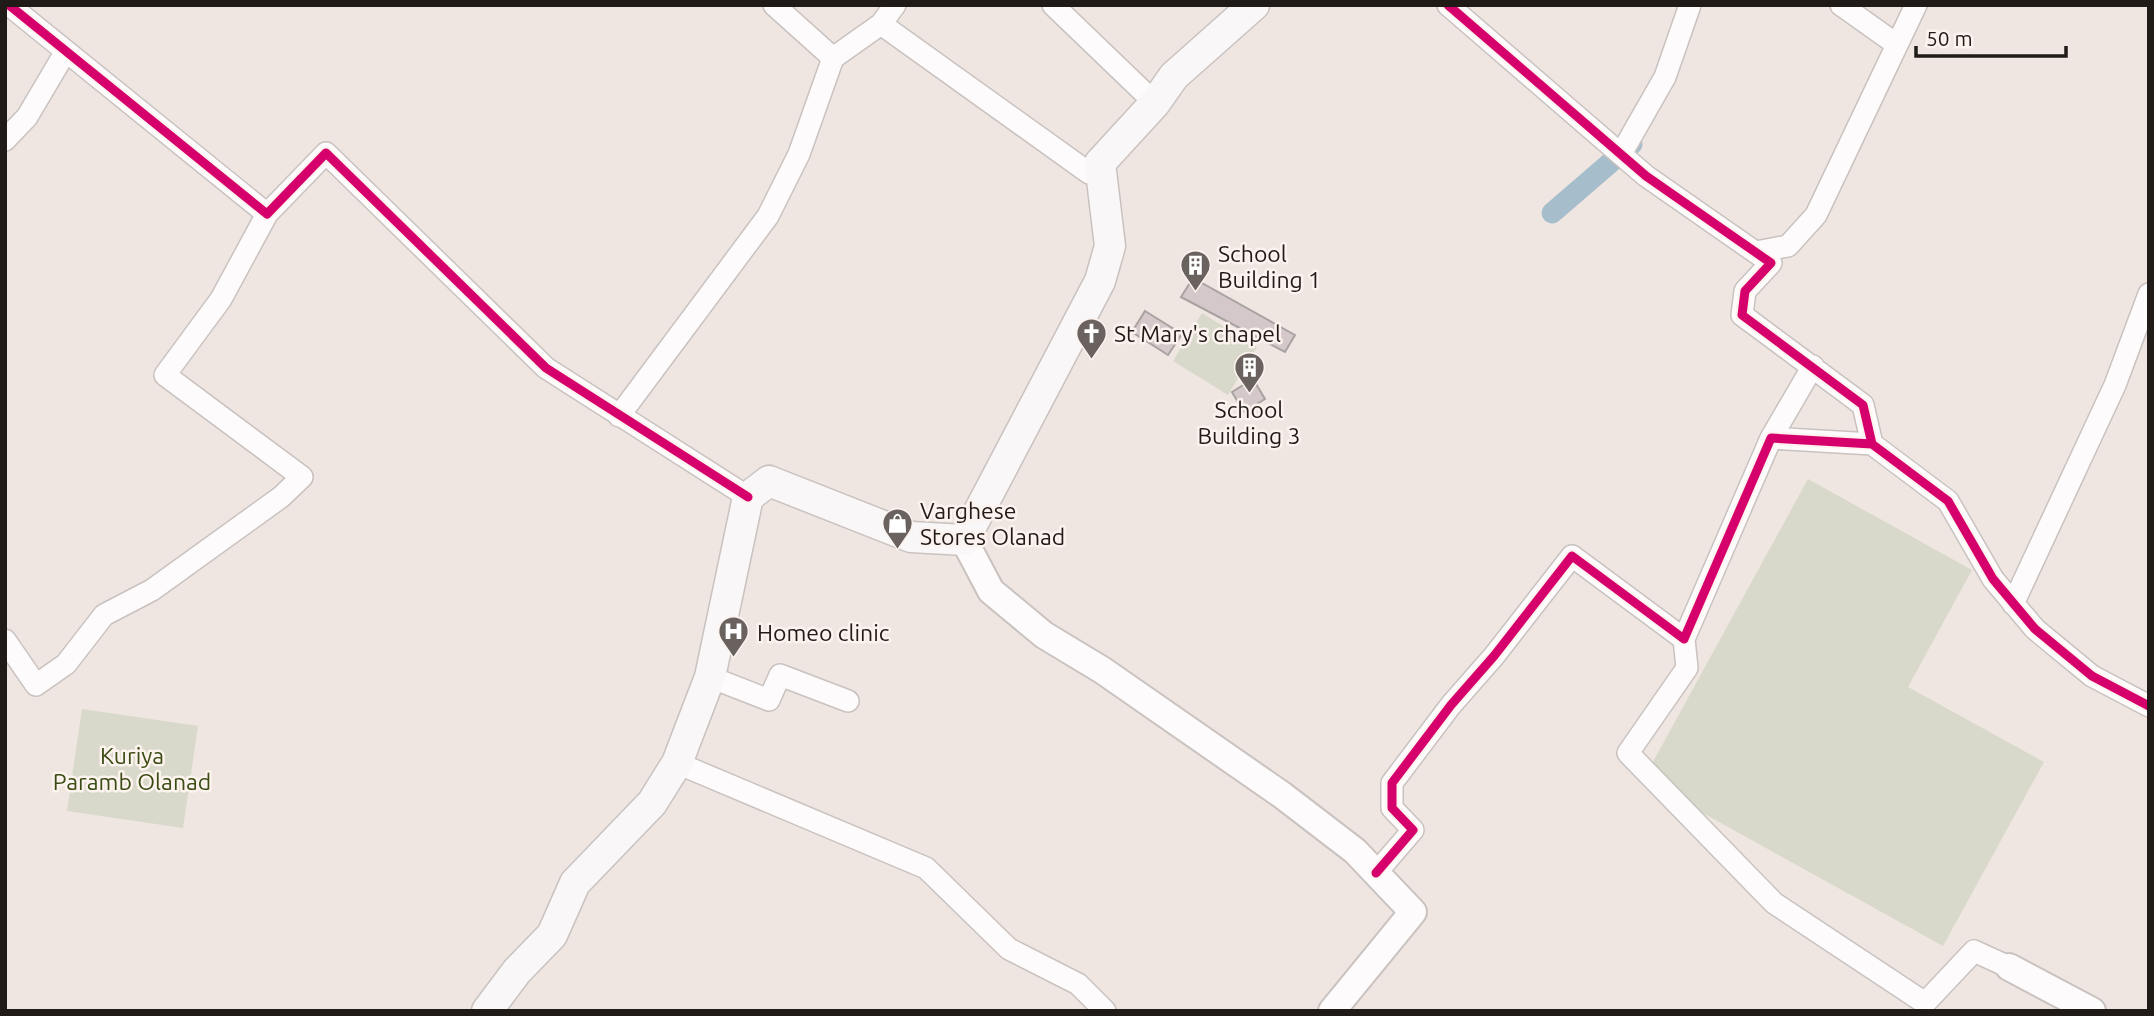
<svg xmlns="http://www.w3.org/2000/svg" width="2154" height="1016" font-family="Ubuntu,sans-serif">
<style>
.green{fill:#d8d9ca}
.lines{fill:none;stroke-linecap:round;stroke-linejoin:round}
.canal{stroke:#a6becc;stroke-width:21}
.building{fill:#d4c8cb;stroke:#a8a2a1;stroke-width:2}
.minor-casing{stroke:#c9c2bf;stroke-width:24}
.tertiary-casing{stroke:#c9c2bf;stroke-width:30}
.secondary-casing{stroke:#c9c2bf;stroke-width:33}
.minor{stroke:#fdfbfb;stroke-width:21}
.tertiary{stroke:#fdfbfb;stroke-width:26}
.secondary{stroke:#f9f7f8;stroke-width:30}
.cycleway-casing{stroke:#fdf3ee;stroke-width:13}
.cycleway{stroke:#d6006c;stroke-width:9}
.labels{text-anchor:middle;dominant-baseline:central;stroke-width:5;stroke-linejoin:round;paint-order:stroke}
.poi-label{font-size:23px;fill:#211b18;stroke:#fdf3ee;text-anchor:start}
.park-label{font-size:23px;fill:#3a4b13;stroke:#fdf3ee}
</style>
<rect width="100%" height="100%" fill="#efe6e2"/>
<path class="green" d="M 1202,313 L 1257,347 L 1228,395 L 1173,361 Z
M 1808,479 L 1972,570 L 1908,687 L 2044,762 L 1943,946 L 1643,780 Z
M 82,709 L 198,726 L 183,828 L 67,811 Z"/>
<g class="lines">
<path class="canal" d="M 1552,213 L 1632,144"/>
</g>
<path class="building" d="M 1193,278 L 1295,335 L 1285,352 L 1181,297 Z
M 1145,311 L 1182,334 L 1168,355 L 1132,332 Z
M 1253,379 L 1265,399 L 1244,412 L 1232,392 Z"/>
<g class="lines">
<defs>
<path id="minor" d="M 9,5 L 267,214 L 326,153 L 546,368 L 748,497
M 774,5 L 833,58
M 1053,5 L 1155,103
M 1448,5 L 1646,176 L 1771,263 L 1745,291 L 1742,315 L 1863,405 L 1872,444 L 1948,501 L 1993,579 L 2035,629 L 2092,676 L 2149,706
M 1841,5 L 1896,44
M 881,24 L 1089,173 L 1100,163
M 5,140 L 27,117 L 66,51
M 1621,154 L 1665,77 L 1690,5
M 1756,252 L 1788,246 L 1816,215 L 1916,5
M 619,416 L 768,216 L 799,154 L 833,58 L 881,24 L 895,5
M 1771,438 L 1813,366
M 2013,604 L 2115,385 L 2149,294
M 1684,639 L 1687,668 L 1628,753 L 1774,903 L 1925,1003 L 1974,951 L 2009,967
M 5,640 L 36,685
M 710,677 L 769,700 L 780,675 L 848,701
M 36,685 L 66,664 L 104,615 L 152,590 L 281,497 L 302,477 L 165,375 L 221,299 L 267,214
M 677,763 L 926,868 L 1009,949 L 1078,984 L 1105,1011
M 1376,873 L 1413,830 L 1392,808 L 1392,783 L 1451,705 L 1494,656 L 1572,556 L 1684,639 L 1771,438 L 1872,444"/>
<path id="tertiary" d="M 964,540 L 991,591 L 1044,635 L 1102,670 L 1282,795 L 1355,851 L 1413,912 L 1332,1011
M 2009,967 L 2092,1011"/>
<path id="secondary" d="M 487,1011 L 517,971 L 552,935 L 575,883 L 652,803 L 677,763 L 710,677 L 748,497 L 769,481 L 911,537 L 964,540 L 1100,281 L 1110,246 L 1100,163 L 1155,103 L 1174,76 L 1254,5"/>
</defs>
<use href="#minor" class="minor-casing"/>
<use href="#tertiary" class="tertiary-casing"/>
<use href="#secondary" class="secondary-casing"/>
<use href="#minor" class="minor"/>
<use href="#tertiary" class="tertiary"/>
<use href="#secondary" class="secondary"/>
<defs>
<path id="cycleway" d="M 9,5 L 267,214 L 326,153 L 546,368 L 748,497
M 1448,5 L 1646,176 L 1771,263 L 1745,291 L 1742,315 L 1863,405 L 1872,444 L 1948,501 L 1993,579 L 2035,629 L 2092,676 L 2149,706
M 1376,873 L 1413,830 L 1392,808 L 1392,783 L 1451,705 L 1494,656 L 1572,556 L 1684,639 L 1771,438 L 1872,444"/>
</defs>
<use href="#cycleway" class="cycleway-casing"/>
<use href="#cycleway" class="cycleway"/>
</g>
<defs>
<symbol id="building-pin" viewBox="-11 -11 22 30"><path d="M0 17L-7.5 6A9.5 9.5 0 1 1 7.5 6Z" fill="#69625f" stroke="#fdf3ee"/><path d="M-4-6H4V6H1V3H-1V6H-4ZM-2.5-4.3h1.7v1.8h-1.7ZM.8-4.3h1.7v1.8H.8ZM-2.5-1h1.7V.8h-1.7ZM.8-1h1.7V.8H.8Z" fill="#fff"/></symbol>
<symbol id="church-pin" viewBox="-11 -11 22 30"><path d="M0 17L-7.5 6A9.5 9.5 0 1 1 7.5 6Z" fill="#69625f" stroke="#fdf3ee"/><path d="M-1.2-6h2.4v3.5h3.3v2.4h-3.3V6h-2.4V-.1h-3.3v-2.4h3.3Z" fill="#fff"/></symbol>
<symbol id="shop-pin" viewBox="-11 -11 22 30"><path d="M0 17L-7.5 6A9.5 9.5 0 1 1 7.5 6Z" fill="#69625f" stroke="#fdf3ee"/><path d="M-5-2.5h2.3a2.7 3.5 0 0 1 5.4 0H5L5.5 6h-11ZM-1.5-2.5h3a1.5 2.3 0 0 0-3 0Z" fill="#fff"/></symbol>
<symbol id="hospital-pin" viewBox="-11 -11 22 30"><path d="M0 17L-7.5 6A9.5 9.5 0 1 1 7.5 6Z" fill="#69625f" stroke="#fdf3ee"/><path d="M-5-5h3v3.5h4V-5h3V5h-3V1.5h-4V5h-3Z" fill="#fff"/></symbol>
</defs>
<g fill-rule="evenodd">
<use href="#building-pin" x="1178" y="248" width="35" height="47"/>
<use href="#church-pin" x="1074" y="316" width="35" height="47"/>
<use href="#building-pin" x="1232" y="350" width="35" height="47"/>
<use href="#shop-pin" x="880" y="506" width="35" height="47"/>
<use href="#hospital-pin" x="716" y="614" width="35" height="47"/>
</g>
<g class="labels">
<g class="poi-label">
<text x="1218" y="253">School<tspan x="1218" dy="26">Building 1</tspan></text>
<text x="1114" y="333">St Mary's chapel</text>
<text x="1249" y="409" text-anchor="middle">School<tspan x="1249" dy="26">Building 3</tspan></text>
<text x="920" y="510">Varghese<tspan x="920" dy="26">Stores Olanad</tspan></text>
<text x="757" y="632">Homeo clinic</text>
</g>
<g class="park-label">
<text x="132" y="755">Kuriya<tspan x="132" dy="26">Paramb Olanad</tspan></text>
</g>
</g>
<rect width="2154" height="1016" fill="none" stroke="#211b18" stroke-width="14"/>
<path d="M1916 46v10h150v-10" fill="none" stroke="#211b18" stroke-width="3.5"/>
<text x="1926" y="46" font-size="21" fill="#211b18" stroke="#fdf3ee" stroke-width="5" paint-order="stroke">50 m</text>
</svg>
